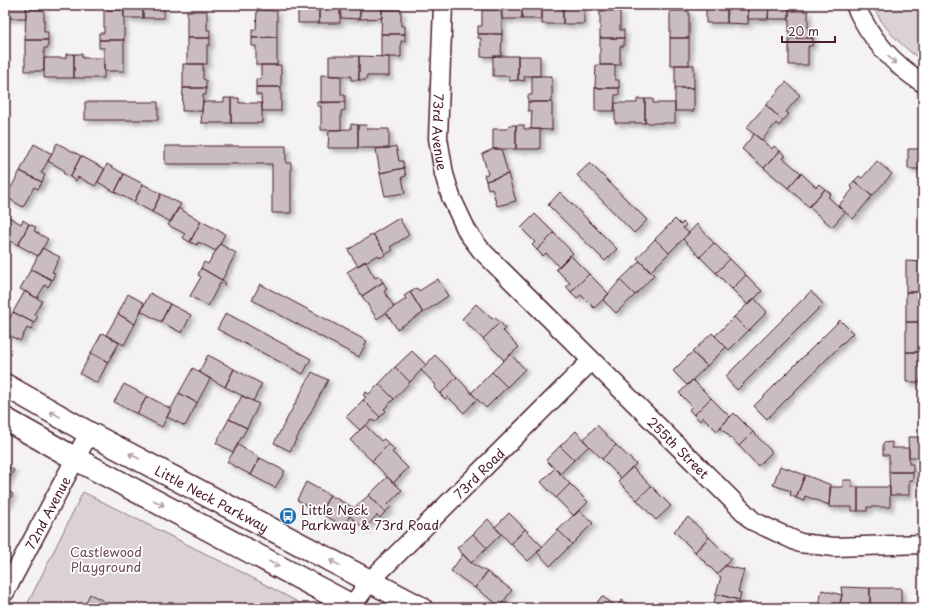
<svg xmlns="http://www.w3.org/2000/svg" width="928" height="613" font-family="'Playpen Sans',sans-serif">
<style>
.green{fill:#dbd2d5;stroke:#927880}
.building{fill:#cabdc1;stroke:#4a1f2b;filter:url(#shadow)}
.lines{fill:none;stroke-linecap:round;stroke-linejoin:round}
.minor-casing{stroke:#4a1f2b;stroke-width:21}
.major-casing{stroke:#4a1f2b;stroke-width:25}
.minor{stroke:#fff;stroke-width:18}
.major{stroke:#fff;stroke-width:22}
.oneway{stroke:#ae9aa0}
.labels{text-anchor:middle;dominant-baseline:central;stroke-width:3.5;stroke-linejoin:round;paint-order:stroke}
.street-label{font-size:13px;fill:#4a1f2b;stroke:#fff}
.poi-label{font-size:13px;fill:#4a1f2b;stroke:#fff;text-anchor:start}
.park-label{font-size:13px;fill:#6e4c56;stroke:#fff}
</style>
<defs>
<filter id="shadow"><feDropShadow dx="3.5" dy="3.5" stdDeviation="2" flood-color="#0004"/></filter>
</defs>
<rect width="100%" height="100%" fill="#f4f2f2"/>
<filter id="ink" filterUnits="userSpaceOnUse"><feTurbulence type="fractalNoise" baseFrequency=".025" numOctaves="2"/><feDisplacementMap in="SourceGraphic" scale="8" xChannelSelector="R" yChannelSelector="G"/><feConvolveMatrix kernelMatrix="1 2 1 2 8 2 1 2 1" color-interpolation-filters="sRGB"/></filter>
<g filter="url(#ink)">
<path class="green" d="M 872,5 L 923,5 L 923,61 C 901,46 884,29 872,5 Z
M 83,492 L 234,568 L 309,608 L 37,608 L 28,603 Z"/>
<path class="building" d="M 5,5 L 26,5 L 26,18 L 5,18 Z
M 123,5 L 143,5 L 143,18 L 124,18 Z
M 143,5 L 164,5 L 164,18 L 143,18 Z
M 298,5 L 319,5 L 319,23 L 298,23 Z
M 319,5 L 340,5 L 340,23 L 319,23 Z
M 340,5 L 360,5 L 360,19 L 341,18 Z
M 360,5 L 382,5 L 382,18 L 360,19 Z
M 500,5 L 522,5 L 522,19 L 502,19 Z
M 522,5 L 542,5 L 542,19 L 522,19 Z
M 542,5 L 563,5 L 563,24 L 542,24 Z
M 563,5 L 584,5 L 584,24 L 563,24 Z
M 706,5 L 727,5 L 727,23 L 706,23 Z
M 727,5 L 748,5 L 748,24 L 727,23 Z
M 748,5 L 769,5 L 768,19 L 748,19 Z
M 769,5 L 789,5 L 789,19 L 768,19 Z
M 26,9 L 44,10 L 44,32 L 48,32 L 48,40 L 25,40 Z
M 104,10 L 124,10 L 124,40 L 99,40 L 99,33 L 104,33 Z
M 257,10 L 277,11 L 277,37 L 252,38 L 252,30 L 256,30 Z
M 382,10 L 401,10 L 401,26 L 405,26 L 405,34 L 381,34 Z
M 482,10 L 502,10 L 502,34 L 478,34 L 478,26 L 482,26 Z
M 187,11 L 207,11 L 207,30 L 210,30 L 210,38 L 187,38 Z
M 600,11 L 620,11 L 620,30 L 624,30 L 624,38 L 600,38 Z
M 670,11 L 689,11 L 689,38 L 670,38 Z
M 789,11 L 808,11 L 808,30 L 812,30 L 813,38 L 789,38 Z
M 381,34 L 405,34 L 405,41 L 401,41 L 401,57 L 381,57 Z
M 478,34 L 502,34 L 501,56 L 481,57 L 481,38 L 478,38 Z
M 277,37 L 277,65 L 256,65 L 256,46 L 252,46 L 252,38 Z
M 187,38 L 210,38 L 210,45 L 207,45 L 207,64 L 187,64 Z
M 600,38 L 624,38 L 624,46 L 620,46 L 620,65 L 600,65 Z
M 670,38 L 689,38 L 689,65 L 670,65 Z
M 789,38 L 813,38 L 812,46 L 808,46 L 808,65 L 789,65 Z
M 25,40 L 48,40 L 48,48 L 44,48 L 44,71 L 25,71 Z
M 99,40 L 124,40 L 124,71 L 104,71 L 104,48 L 99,48 Z
M 66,54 L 74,54 L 74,78 L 44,78 L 44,58 L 66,58 Z
M 74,54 L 82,54 L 82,58 L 104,58 L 104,78 L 74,78 Z
M 329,56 L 359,56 L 359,80 L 351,80 L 351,76 L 329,76 Z
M 359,56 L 389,57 L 389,76 L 367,76 L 366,80 L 359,80 Z
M 493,56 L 518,56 L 518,80 L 509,81 L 509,76 L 493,76 Z
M 518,56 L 540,56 L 540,76 L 524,76 L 525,81 L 518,80 Z
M 183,64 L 203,64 L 203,79 L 206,80 L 206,88 L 183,88 Z
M 261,65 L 281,65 L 281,87 L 256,87 L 256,79 L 261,79 Z
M 596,65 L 615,65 L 615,80 L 619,80 L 619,88 L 595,88 Z
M 675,65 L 694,65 L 694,88 L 675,88 Z
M 321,75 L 341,76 L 341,95 L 345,95 L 345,102 L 321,103 Z
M 532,76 L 552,76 L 552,102 L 528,102 L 528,95 L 532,95 Z
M 786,82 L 800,95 L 786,112 L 789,114 L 783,121 L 766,105 Z
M 256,87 L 281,87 L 281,111 L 262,111 L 261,95 L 256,95 Z
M 183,88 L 206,88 L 206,95 L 203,95 L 202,111 L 182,111 Z
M 595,88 L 619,88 L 619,95 L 615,95 L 614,111 L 595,111 Z
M 675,88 L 694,88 L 694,111 L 675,111 Z
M 224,98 L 231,98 L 231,123 L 201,123 L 203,102 L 224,102 Z
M 231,98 L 239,98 L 239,103 L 262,103 L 262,123 L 231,123 Z
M 637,99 L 645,99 L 645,123 L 615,123 L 615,103 L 637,103 Z
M 645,99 L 653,99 L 653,103 L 675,103 L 675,123 L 645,123 Z
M 85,102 L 158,102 L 158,120 L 85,120 Z
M 317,102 L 345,102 L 345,110 L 341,111 L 341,130 L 321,130 L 321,106 L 317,106 Z
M 528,102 L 552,102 L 552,130 L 531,129 L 532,111 L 528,111 Z
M 766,105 L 783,121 L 779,126 L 776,123 L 762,140 L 746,128 Z
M 351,124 L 358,125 L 358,148 L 328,148 L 329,130 L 351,129 Z
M 358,125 L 367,125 L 366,129 L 389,129 L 389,148 L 358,148 Z
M 509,125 L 516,125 L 516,149 L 493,149 L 493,129 L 508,129 Z
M 516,125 L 524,125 L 524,129 L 540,129 L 540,149 L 516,149 Z
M 754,134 L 772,149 L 774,146 L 780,151 L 764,168 L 742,149 Z
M 57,143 L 81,156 L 70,177 L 63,173 L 64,170 L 48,161 Z
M 34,144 L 52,154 L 41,173 L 45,175 L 42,182 L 20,171 Z
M 165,146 L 286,146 L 286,163 L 291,163 L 291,213 L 272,213 L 272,164 L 165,164 Z
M 396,146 L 399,161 L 403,161 L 404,168 L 380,173 L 376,149 L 389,148 Z
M 493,149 L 501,149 L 508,174 L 486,181 L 484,175 L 488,174 L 482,154 Z
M 908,149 L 923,149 L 923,169 L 908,169 Z
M 780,151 L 786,156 L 783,158 L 801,173 L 788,188 L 764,168 Z
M 81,156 L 105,169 L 95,186 L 78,177 L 76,181 L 70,177 Z
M 877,161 L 892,174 L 872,196 L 854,181 L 859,176 L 862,178 Z
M 590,163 L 647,220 L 634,233 L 577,175 Z
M 107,164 L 124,174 L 115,192 L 98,182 Z
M 404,168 L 406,176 L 402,177 L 405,193 L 385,196 L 380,173 Z
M 20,171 L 42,182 L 38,189 L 34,187 L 23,207 L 6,197 Z
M 801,173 L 816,187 L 819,184 L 825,189 L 809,207 L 788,188 Z
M 124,174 L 143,184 L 134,202 L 115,192 Z
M 508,174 L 516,201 L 497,206 L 492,188 L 488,189 L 486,181 Z
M 854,181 L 872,196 L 853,219 L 838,206 L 853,189 L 850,186 Z
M 143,184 L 161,194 L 152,212 L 134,202 Z
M 825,189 L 831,194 L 828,197 L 845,212 L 832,227 L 809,207 Z
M 560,192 L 617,249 L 605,261 L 548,205 Z
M 161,194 L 181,204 L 171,222 L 152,212 Z
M 178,208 L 201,221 L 190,242 L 183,238 L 185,234 L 168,225 Z
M 535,214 L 554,233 L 537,250 L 532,245 L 535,242 L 521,228 Z
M 7,216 L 21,224 L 23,220 L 29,224 L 18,245 L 5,238 L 5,220 Z
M 399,218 L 409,235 L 390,247 L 393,250 L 386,254 L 373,234 Z
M 675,219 L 681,225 L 683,222 L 686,225 L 683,228 L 689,233 L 669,253 L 655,239 Z
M 201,221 L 225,234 L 216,251 L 198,242 L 197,245 L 190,242 Z
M 29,224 L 36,227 L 34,231 L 48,239 L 38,256 L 18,245 Z
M 697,224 L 714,243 L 700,257 L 683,239 Z
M 554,233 L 573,253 L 559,267 L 546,253 L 543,256 L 537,250 Z
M 373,234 L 386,254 L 380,258 L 378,255 L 358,266 L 348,250 Z
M 655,239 L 669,253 L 650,272 L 637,258 Z
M 714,243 L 730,259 L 716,273 L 700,257 Z
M 220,244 L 236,253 L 222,280 L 201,268 L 204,262 L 208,264 Z
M 42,248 L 60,257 L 52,272 L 55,273 L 52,280 L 31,269 Z
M 570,255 L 589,274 L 571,292 L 566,286 L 570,283 L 556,269 Z
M 730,259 L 746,275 L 732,289 L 716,273 Z
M 365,261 L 375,278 L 379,276 L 383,282 L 362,296 L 347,272 Z
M 640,261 L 654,275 L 635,295 L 620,280 Z
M 906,261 L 923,262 L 923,292 L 906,292 Z
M 201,268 L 225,282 L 224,285 L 220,283 L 208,306 L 190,296 L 201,277 L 198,275 Z
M 31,269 L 52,280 L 48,287 L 45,285 L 37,298 L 20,289 Z
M 589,274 L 609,294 L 594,308 L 581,295 L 577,298 L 571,292 Z
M 746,275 L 762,291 L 748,305 L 732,289 Z
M 438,279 L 448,296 L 423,313 L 410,292 L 417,288 L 419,291 Z
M 620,280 L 635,295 L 616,313 L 603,300 Z
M 383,282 L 387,289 L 384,291 L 394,307 L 377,319 L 362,296 Z
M 260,284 L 367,341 L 359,357 L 252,300 Z
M 25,291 L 42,301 L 34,314 L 38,316 L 34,323 L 13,312 Z
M 811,291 L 823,304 L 737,390 L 725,377 Z
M 410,292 L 423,313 L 397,329 L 386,312 L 406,299 L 404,296 Z
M 906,292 L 923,292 L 923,322 L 906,322 Z
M 150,293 L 170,304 L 161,322 L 141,311 Z
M 128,294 L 144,303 L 135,324 L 118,314 Z
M 754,298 L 767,312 L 748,331 L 734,317 Z
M 170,304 L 191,315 L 182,333 L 161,322 Z
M 476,304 L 492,319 L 494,317 L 500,322 L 483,339 L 462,319 Z
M 13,312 L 34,323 L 31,330 L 27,328 L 20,341 L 5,333 L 5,327 Z
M 226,313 L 311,359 L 303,374 L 217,329 Z
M 118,314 L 135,324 L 124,345 L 106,335 Z
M 734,317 L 748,331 L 729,350 L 715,336 Z
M 840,320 L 853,333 L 767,419 L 754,406 Z
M 500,322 L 505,328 L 503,331 L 519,347 L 504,360 L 483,339 Z
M 906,322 L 923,322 L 923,352 L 906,352 Z
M 102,333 L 119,343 L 108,362 L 91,353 Z
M 712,333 L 726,347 L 707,366 L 692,352 Z
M 412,351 L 426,365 L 410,382 L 395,367 Z
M 692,352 L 707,366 L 687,385 L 673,371 Z
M 906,352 L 923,352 L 923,382 L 906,382 Z
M 91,353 L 108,362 L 97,383 L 80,374 Z
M 510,354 L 525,369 L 507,387 L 492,372 Z
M 208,355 L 234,369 L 225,387 L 199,372 Z
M 435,355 L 457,377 L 440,394 L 434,388 L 436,385 L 421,370 Z
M 395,367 L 410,382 L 394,399 L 379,384 Z
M 193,368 L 210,379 L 197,403 L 179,393 Z
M 234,369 L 262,384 L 253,401 L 225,387 Z
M 312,372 L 328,380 L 290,451 L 274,443 Z
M 492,372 L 507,387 L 486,408 L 471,393 Z
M 457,377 L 477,399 L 464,413 L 448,397 L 445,399 L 440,394 Z
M 693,380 L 711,398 L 694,415 L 689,410 L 692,406 L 679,393 Z
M 124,384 L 147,396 L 137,414 L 114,402 Z
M 379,384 L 394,399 L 384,409 L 386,411 L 380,417 L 363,400 L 366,397 L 363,395 L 366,392 L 369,394 Z
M 179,393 L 197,403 L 185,426 L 167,417 Z
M 147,396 L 171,409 L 162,427 L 137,414 Z
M 242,396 L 259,404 L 247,428 L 229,419 Z
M 711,398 L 730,417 L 717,431 L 703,417 L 700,421 L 694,415 Z
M 363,400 L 380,417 L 375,422 L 372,420 L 360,430 L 346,417 Z
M 734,413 L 753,432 L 739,446 L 720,427 Z
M 229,419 L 247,428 L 233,452 L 216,443 Z
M 365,425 L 381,441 L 384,439 L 389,444 L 372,461 L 350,440 Z
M 597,425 L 616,445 L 602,459 L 583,440 Z
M 576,431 L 589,446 L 574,460 L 560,446 Z
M 753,432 L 772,452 L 758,466 L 739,446 Z
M 908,437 L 923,437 L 923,457 L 909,457 Z
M 892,442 L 892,448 L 909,448 L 909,464 L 913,464 L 913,472 L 889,472 L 889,455 L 883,455 L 883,443 Z
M 389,444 L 395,450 L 392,452 L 408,468 L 393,483 L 372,461 Z
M 238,445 L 260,458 L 251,475 L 227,462 Z
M 616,445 L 636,464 L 621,478 L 602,459 Z
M 560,446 L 574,460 L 560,474 L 546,460 Z
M 260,458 L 285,471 L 275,488 L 251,475 Z
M 5,465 L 14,470 L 5,487 Z
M 780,466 L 805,475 L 796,498 L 790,495 L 791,491 L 773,485 Z
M 632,467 L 651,486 L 637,500 L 618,481 Z
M 555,468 L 570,484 L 556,498 L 541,482 Z
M 889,472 L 913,472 L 913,480 L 909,480 L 909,495 L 890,495 Z
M 805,475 L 831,485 L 829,505 L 805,496 L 804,501 L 796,498 Z
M 387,477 L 402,490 L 388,504 L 391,507 L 385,512 L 369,495 Z
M 843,480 L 852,480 L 852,487 L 858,487 L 858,511 L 852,511 L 852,507 L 829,507 L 830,487 L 843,487 Z
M 306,482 L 330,495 L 320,513 L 297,500 Z
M 570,484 L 588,502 L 574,516 L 556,498 Z
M 651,486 L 671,506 L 656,520 L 637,500 Z
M 858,487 L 890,487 L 890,507 L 867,507 L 867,511 L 858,511 Z
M 5,489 L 13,494 L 5,509 Z
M 330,495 L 354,508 L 344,526 L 320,513 Z
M 369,495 L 385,512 L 380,518 L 377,515 L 364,529 L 350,516 L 354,508 Z
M 579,510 L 593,523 L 572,544 L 558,530 Z
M 509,513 L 525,529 L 511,544 L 495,527 Z
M 688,517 L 709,537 L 695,552 L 674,531 Z
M 488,519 L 501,534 L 487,548 L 473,534 Z
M 525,529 L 543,547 L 528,561 L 511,544 Z
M 558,530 L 572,544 L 550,566 L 537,552 Z
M 473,534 L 487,548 L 471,563 L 457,548 Z
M 709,537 L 731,559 L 717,574 L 695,552 Z
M 463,554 L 471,563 L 487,572 L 475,588 L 451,571 Z
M 725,566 L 744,570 L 738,592 L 741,593 L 739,600 L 716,594 L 721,577 L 717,574 Z
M 487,572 L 512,590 L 500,606 L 475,588 Z
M 841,587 L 870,588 L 870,607 L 839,607 L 842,595 Z
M 870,588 L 901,588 L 901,607 L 870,607 Z
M 822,590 L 842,595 L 839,608 L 818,608 Z
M 919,592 L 923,592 L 923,608 L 919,608 Z
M 90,594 L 105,602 L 102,608 L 83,608 Z
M 716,594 L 739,600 L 737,608 L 713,608 Z
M 602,596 L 617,607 L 616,608 L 593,608 Z
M 622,600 L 633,608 L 616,608 Z"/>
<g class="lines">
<defs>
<g id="minor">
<path id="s1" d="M 443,5 L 438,138 L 444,174 L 451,197 L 468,233 L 481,250 L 753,521 L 800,543 L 834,547 L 923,544"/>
<path d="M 855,5 C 870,38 892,64 923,83"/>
<path id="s2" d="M 5,592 L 89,433"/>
<path id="s3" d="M 352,606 L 370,581 L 591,361"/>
</g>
<g id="major">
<path id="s4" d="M 5,385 L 89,433 L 421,608"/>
<path d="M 5,419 L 76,459 L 356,608"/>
</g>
</defs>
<use href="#minor" class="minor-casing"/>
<use href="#major" class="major-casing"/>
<use href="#minor" class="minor"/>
<use href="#major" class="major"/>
</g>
<defs><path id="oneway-shaft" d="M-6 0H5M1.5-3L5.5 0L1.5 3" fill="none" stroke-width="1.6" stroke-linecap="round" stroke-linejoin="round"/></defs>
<g class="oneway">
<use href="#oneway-shaft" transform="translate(892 60) rotate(43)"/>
<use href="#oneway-shaft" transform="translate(55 414) rotate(-150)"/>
<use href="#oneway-shaft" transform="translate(134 456) rotate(-152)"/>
<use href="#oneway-shaft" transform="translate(159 503) rotate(28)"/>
<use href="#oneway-shaft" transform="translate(335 563) rotate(-152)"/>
<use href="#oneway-shaft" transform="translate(274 564) rotate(28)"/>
</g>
</g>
<defs>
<symbol id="bus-disc" viewBox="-11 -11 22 22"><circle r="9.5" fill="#1f6fb2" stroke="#fff"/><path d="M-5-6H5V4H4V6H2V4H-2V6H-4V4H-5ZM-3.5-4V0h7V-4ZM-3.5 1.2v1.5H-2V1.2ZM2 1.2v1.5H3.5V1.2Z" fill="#fff"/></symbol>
</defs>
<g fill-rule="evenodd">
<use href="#bus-disc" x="278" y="506" width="20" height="20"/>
</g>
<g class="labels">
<g class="street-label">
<text stroke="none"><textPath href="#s1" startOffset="127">73rd Avenue</textPath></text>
<text stroke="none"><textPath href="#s1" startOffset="534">255th Street</textPath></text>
<text stroke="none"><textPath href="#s3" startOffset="184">73rd Road</textPath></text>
<text stroke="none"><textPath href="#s4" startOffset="236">Little Neck Parkway</textPath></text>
<text stroke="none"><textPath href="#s2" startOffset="90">72nd Avenue</textPath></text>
</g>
<g class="poi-label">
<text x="301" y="509">Little Neck<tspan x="301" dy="15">Parkway &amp; 73rd Road</tspan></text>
</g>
<g class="park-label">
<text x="106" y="551">Castlewood<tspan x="106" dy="15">Playground</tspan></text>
</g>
</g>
<rect width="928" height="613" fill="none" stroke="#fff" stroke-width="20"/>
<rect x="10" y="10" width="908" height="593" fill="none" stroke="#4a1f2b" stroke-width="1.5" filter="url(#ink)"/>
<path d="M782 36v6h53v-6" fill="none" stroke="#4a1f2b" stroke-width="2"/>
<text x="788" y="36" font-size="12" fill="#4a1f2b" stroke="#ffffff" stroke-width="3" paint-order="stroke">20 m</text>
</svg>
